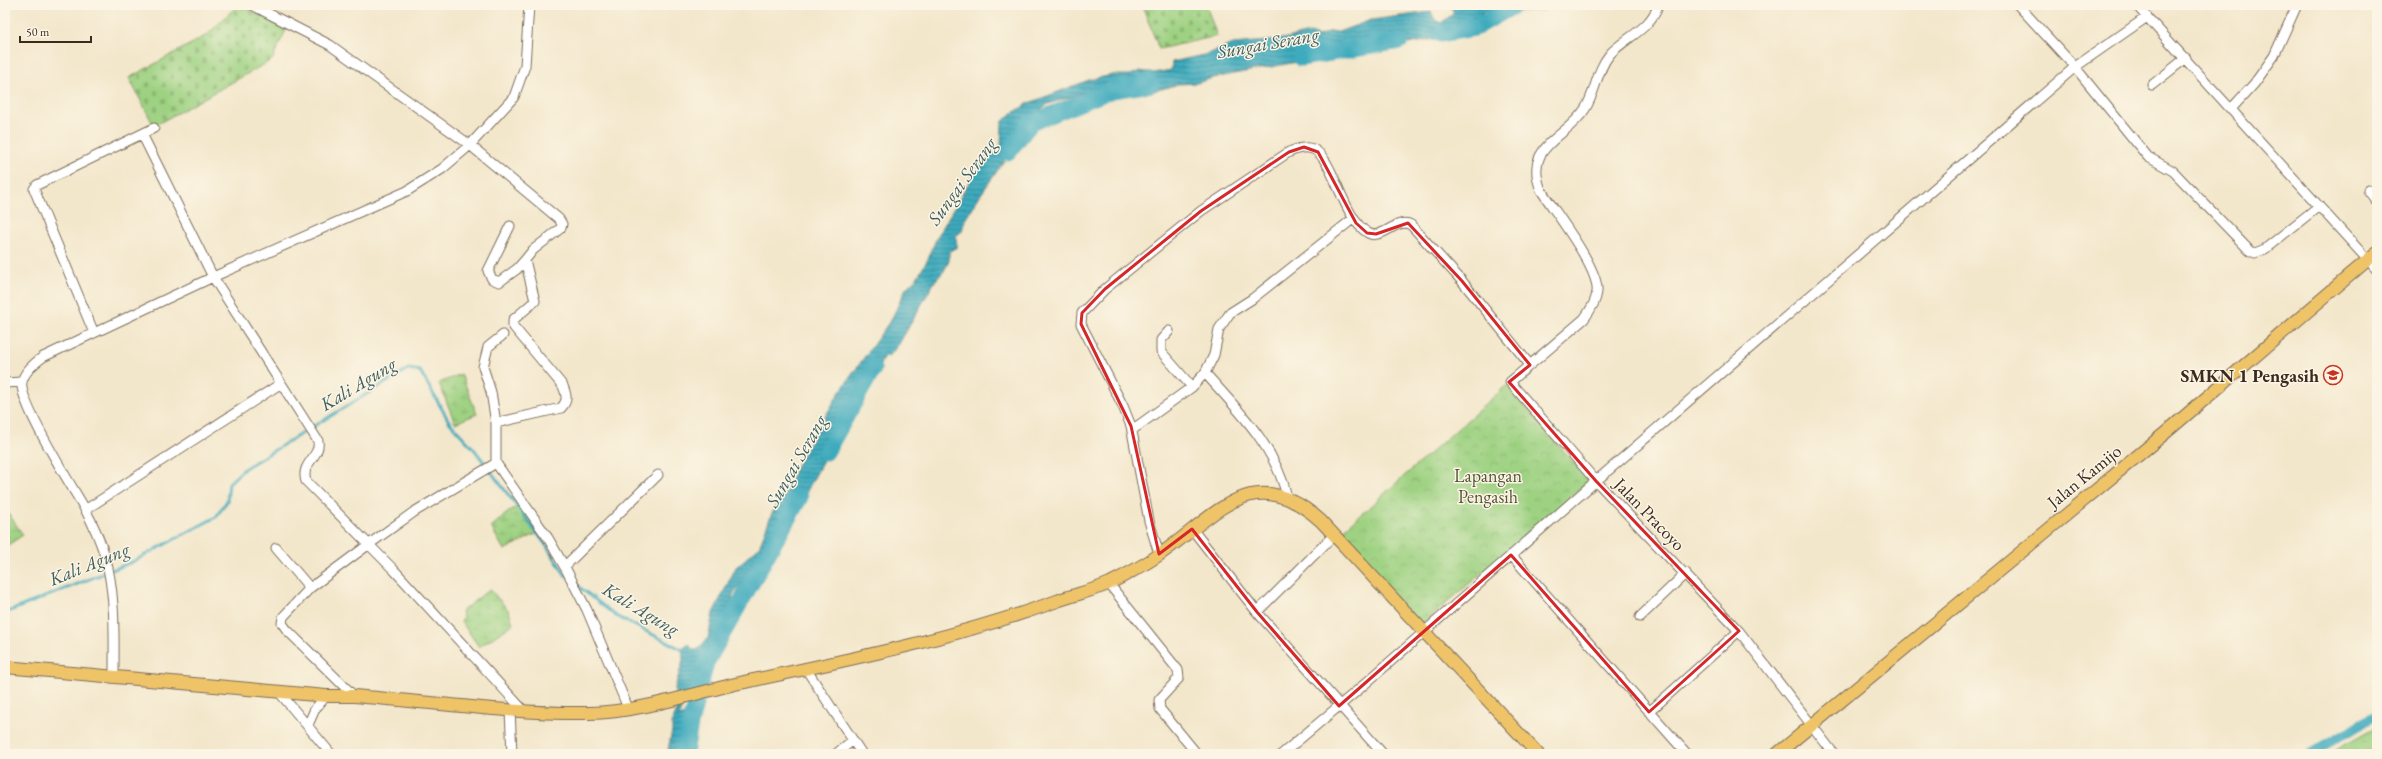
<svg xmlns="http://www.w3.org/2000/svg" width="2382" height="759" font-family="'EB Garamond',serif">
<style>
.wetland{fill:url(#wetland-marsh);stroke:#6c7e50}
.cemetery{fill:url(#cemetery-stones);stroke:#6c7e50}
.park{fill:url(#park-crowns);stroke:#6c7e50}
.water{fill:url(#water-rules);stroke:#3c6a6e}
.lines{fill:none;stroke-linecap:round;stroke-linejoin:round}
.stream{stroke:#3eaabd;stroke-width:3}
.canal{stroke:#3eaabd;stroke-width:10}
.river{stroke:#3eaabd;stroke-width:17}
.minor-casing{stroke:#7b6c5b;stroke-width:11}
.major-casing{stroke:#7b6c5b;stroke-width:14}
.minor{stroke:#fff;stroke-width:9}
.major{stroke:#efc469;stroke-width:12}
.marked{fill:none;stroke:#d62828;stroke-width:3;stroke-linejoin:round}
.labels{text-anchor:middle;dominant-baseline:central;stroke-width:3;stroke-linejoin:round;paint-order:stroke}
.poi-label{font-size:18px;font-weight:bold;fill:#3b2a1e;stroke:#fcf5e5;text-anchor:end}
.park-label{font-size:18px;fill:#545437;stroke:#fcf5e5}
.street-label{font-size:18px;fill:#3b2a1e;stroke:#fcf5e5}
.water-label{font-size:19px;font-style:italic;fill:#3c5d5e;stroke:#fcf5e5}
</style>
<defs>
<pattern id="wetland-marsh" width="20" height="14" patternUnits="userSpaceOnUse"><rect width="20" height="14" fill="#9ed282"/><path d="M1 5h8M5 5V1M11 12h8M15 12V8" fill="none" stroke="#89b470"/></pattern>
<pattern id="cemetery-stones" width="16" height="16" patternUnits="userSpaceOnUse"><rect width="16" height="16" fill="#9ed282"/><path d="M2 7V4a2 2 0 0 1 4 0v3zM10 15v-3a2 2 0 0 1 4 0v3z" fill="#89b470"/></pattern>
<pattern id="park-crowns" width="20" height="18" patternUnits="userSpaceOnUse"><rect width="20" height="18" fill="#9ed282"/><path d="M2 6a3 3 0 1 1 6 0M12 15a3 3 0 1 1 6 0" fill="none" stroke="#89b470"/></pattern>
<pattern id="water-rules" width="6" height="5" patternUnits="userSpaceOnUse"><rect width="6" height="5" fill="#3eaabd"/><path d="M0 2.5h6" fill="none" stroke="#358b99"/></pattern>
</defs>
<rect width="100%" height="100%" fill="#fcf5e5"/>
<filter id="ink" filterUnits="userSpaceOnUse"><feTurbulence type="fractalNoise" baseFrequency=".025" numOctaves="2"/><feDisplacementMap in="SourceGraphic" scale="8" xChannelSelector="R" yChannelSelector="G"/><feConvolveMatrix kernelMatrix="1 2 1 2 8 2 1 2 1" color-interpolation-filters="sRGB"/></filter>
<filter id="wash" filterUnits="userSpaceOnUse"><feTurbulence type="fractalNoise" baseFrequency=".012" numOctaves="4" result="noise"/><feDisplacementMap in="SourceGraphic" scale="16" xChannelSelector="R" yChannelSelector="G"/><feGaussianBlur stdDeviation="0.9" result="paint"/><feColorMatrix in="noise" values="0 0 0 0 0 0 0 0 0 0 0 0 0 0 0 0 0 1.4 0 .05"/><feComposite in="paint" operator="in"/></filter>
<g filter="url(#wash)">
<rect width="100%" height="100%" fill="#f3e7cb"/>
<path class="wetland" d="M 461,374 L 477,414 L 455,423 L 439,383 Z
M 524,504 L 542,531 L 504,550 L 491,527 L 511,510 Z
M 5,508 L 23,535 L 5,547 Z
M 490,589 L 509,611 L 513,624 L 479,647 L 461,621 L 463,617 L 462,611 Z"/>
<path class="cemetery" d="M 238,5 L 287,28 L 272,60 L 154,126 L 129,78 L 207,35 Z
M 1142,5 L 1206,5 L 1217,36 L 1159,49 Z"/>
<path class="park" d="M 1507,385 L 1589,481 L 1420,626 L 1339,534 Z
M 2377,727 L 2377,754 L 2329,754 Z"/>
<path class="water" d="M 1450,5 L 1544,5 L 1542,10 L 1521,11 L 1501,9 L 1484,12 L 1461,34 L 1387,48 L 1367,41 L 1331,51 L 1313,59 L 1213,78 L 1197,83 L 1179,84 L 1144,94 L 1144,90 L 1112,84 L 1048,104 L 1028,120 L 1024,127 L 1021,141 L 1007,157 L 979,197 L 965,220 L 962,231 L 956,236 L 957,247 L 949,252 L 949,261 L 944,271 L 935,281 L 899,344 L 890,355 L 883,357 L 880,365 L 880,370 L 858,392 L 839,421 L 836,437 L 800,504 L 768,540 L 751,572 L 733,594 L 729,616 L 713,637 L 709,652 L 708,666 L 681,710 L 679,717 L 684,715 L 687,737 L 683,754 L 667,754 L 672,731 L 672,722 L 676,713 L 675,688 L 683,660 L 682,649 L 689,644 L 692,649 L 697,650 L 708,638 L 713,613 L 736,567 L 759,547 L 772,513 L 785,494 L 798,463 L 839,393 L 892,318 L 906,288 L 917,278 L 929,257 L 936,239 L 975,172 L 984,159 L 992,155 L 1001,146 L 1002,122 L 1011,114 L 1029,103 L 1089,80 L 1112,75 L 1130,75 L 1140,71 L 1154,73 L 1171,70 L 1172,62 L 1208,54 L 1233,44 L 1277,40 L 1310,33 L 1318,36 L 1331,31 L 1338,32 L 1371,20 L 1431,12 L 1435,20 L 1441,23 L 1454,13 Z"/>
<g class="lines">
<path class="stream" d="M 578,586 L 616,616 L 685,651
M 5,613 L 132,562 L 216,517 L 227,501 L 229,483 L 245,468 L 408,369 L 420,371 L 450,423 L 474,449 L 546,545 L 566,576"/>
<path class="canal" d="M 2310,754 L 2377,715"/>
<path class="river" d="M 1441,34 L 1475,28 L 1515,5
M 1301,58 L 1400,41
M 1008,152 L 1031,123 L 1112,90 L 1151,84
M 826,452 L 873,369
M 685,754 L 690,724 L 706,663 L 800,497"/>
</g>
</g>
<g filter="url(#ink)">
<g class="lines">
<defs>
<path id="minor" d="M 252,5 L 330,45 L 470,145 L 559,219 L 562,224 L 561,228 L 533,250 L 525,260
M 1658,5 C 1651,29 1626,37 1610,54 C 1596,71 1596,92 1585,109 C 1566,139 1523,145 1541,190 C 1554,211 1600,269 1597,292 C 1596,302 1590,311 1584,319 L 1510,382 L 1596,481 L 2075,67 L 2148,157 L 2173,171 L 2250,251 L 2255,253 L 2265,249 L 2319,206
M 2018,5 L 2075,67 L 2147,17 L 2377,270
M 2136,5 L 2147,17
M 2152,85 L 2186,58
M 2231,109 L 2254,84 L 2274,56 L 2297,5
M 142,134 L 213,277 L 318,441 C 321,457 300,463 306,481 L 394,570 L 524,711
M 2368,190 L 2377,202
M 1169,331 L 1161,340 L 1161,351 L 1164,355 L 1192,387
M 94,333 L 34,189 L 37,185 L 154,128
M 503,335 L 488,347 L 483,367 L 491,392 L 496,423 L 496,463 L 548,538 L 567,571 L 587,610 L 628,708
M 1205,373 C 1238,410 1276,447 1287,497
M 5,383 L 22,382
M 496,423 L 561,408 C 568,401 567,396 563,386 L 513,326 L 513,320 L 535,301 L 525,260 L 517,269 L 499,282 L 492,279 L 488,271 L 510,226
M 1132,430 L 1192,387 L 1205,373 L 1214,355 L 1219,329 L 1230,313 L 1252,299 L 1354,218
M 85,510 L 280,384
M 1192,529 L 1257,612 L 1383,754
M 276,548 L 310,588
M 1159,554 L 1149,521 L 1131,426 L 1123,406 L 1081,324 L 1082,313 L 1105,289 L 1201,211 L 1289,152 C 1297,149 1304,146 1313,149 C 1334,158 1342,218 1368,233 C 1381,241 1397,217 1411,225 L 1462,281 L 1530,365
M 1511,555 L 1687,754
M 565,566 L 658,475
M 1109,584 L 1178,670 L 1179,678 L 1159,700 L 1160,709 L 1197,754
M 1257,612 L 1334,535
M 1640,617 L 1686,573
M 806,669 L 862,754
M 114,677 C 114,637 116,595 105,556 C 100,540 93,524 85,509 C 73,488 18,402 22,382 C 24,372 36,362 43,357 L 213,277 L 407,191 L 442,169 L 470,145 L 514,97 L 525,66 L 529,5
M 279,692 L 331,754
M 354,696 L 287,630 L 282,623 L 283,617 L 310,588 L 368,545 L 414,512 L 496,463
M 510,710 L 512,754
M 1649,712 L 1739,631
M 308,725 L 315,709 L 326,696
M 836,754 L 853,740
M 1282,754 L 1358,690 L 1596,481 L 1739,631 L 1834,754"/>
<path id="major" d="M 5,667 L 326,696 L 354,696 C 432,702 511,714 589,713 C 640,712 690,694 740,683 C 846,660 954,639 1057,601 C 1073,595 1095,590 1110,583 C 1126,575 1144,565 1159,555 C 1216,516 1253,459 1321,521 L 1538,754
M 1777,754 L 2164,434 L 2377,252"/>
</defs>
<use href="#minor" class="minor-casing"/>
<use href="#major" class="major-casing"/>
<use href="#minor" class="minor"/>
<use href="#major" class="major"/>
</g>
</g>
<path class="marked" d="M 1304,147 L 1318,152 L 1356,223 L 1367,233 L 1376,234 L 1408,223 L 1462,281 L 1530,365 L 1509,382 L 1596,481 L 1739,631 L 1649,712 L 1511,555 L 1339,706 L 1257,612 L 1192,529 L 1159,554 L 1131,426 L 1081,324 L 1082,313 L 1105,289 L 1201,211 L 1289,152 Z"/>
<defs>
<symbol id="school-ring" viewBox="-11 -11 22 22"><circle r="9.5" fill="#fcf5e5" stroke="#c8321e" stroke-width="1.5"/><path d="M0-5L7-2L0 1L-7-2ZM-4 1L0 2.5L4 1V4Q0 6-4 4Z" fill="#c8321e"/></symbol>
</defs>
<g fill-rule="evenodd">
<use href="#school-ring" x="2322" y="364" width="22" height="22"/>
</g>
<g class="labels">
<g class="poi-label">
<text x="2319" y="375">SMKN 1 Pengasih</text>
</g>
<g class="park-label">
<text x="1488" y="475">Lapangan<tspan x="1488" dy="21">Pengasih</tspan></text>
</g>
<g class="street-label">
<text transform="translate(2084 476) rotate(-39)">Jalan Kamijo</text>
<text transform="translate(1650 514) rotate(46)">Jalan Pracoyo</text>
</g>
<g class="water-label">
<text transform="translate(1268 43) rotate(-10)">Sungai Serang</text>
<text transform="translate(962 181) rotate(-54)">Sungai Serang</text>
<text transform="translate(358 384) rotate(-31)">Kali Agung</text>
<text transform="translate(796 461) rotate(-60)">Sungai Serang</text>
<text transform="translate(89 564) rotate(-22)">Kali Agung</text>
<text transform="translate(641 609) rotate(31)">Kali Agung</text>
</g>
</g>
<rect width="2382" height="759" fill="none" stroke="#fcf5e5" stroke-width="20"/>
<path d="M20 36v6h71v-6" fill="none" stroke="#3b2a1e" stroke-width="2"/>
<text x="26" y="36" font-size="12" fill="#3b2a1e" stroke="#fcf5e5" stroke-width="3" paint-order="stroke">50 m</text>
</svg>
